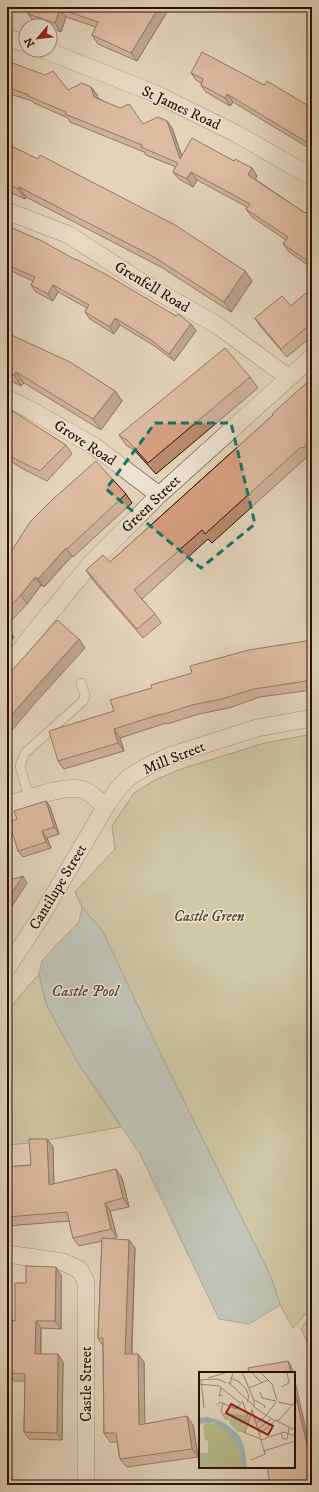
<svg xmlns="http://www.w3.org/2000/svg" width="319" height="1492" font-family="'IM FELL DW Pica',serif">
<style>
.green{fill:#b7bc8d;stroke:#726648}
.water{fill:#98b7b8;stroke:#6d746f}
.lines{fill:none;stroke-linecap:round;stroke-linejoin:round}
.lane-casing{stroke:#5a4030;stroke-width:10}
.street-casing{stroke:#5a4030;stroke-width:18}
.lane{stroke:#ede3d2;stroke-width:9}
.street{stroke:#ede3d2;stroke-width:17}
.wall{fill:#b98a6f;stroke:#2c0f02}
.shaded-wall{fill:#96705a;stroke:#2c0f02}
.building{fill:#d7a081;stroke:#2c0f02}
.marked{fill:none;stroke:#0f766e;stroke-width:3;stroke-dasharray:8 5;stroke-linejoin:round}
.labels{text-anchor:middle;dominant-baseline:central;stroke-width:3;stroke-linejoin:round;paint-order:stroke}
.street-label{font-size:15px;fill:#2c0f02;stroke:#ede3d2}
.park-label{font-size:15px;font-style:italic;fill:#56432c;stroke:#ede3d2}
.water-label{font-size:16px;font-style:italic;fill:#524a42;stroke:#ede3d2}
.inset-road{fill:none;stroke:#9a8570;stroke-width:1}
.view{fill:#8f2418;fill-opacity:0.15;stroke:#8f2418;stroke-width:2}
.inset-edge{fill:none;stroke:#2c0f02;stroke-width:2}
</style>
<rect width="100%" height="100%" fill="#e4d4ba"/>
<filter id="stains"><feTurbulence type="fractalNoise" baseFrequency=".005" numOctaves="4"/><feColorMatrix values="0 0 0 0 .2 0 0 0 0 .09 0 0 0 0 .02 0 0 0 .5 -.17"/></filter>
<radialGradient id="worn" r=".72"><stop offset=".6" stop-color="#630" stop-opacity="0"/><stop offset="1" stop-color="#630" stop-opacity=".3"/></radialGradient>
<path class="green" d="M 312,734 L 312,1307 L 293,1328 L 280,1305 L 271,1277 L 165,1063 L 102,930 L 82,907 L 75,892 L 115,849 L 112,826 L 134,793 L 153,781 L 178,770 L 261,744 Z
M 39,974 L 47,1006 L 77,1061 L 121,1127 L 30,1143 L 7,1145 L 7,1011 Z
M 309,1317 L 312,1317 L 312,1352 L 301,1329 Z"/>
<path class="water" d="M 82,907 L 102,930 L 165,1063 L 271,1277 L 280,1305 L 249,1324 L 219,1319 L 140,1154 L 77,1061 L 47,1006 L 39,974 L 42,961 L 58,943 L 79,922 Z"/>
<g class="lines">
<defs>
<path id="lane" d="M 29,798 L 20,766 L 25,753 L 83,701 L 85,695 L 81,683"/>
<path id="street" d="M 7,38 L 26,43
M 45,50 L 154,93 L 235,133 L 312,177
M 7,211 L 69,235 L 143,283 L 217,325 L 289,378
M 7,398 L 27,408 L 94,446 L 159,495
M 7,668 L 35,631 L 93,561 L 159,495 L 312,357
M 7,805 C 25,800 69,782 86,791 C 93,795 99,801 106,806
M 7,968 L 37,923 L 106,806 L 117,790 L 128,778 L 146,767 L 172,755 L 257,728 L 312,718
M 7,1254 L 63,1262 L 80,1270 L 86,1282 L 86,1485"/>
</defs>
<use href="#lane" class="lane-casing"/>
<use href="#street" class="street-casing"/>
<use href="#lane" class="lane"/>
<use href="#street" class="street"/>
</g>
<path class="wall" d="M 30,7 L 170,7 L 137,61 L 98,44 L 92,35 L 96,27 L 66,17 L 61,32 L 50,28 L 50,26 L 45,26 L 34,22 L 28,14 Z
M 7,57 L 9,60 L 9,62 L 68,90 L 91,87 L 97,95 L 98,98 L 143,124 L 167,121 L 172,128 L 182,156 L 234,161 L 252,168 L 257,176 L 255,179 L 305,213 L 312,216 L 312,268 L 289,252 L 283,244 L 286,240 L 252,217 L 246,209 L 247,207 L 197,180 L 193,187 L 179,179 L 173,172 L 176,167 L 146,155 L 144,152 L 70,122 L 68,118 L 34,103 L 32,101 L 7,93 Z
M 191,73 L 264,85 L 312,108 L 312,150 L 233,102 L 230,106 L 206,92 L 201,85 L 201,83 L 196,80 Z
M 7,144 L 245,271 L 252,281 L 231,312 L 161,267 L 26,197 L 25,199 L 7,191 Z
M 7,226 L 191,324 L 196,331 L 174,361 L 156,347 L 120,325 L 114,334 L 90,319 L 85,312 L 87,308 L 58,292 L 53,301 L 36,292 L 31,285 L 33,281 L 7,269 Z
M 312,288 L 312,336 L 287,357 L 260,326 L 255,318 L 291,306 Z
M 7,333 L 115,391 L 122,401 L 101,430 L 24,383 L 21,386 L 7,379 Z
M 250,377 L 258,388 L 156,474 L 134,450 L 126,445 L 119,435 Z
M 312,378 L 312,455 L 309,457 L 308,456 L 212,543 L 208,539 L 142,599 L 155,614 L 161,623 L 143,638 L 92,579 L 86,570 L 110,562 L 273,415 Z
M 7,409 L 66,445 L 72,454 L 47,481 L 25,470 L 7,459 Z
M 126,494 L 132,503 L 73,557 L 72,556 L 44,587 L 41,585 L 27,604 L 10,622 L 12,625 L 9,630 L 14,637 L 7,646 L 7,558 Z
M 312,640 L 312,690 L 260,697 L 229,708 L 199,714 L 167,724 L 166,723 L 120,738 L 124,751 L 64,769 L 58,761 L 114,711 Z
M 46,801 L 50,807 L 59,834 L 47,838 L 51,848 L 23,857 L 18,851 L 17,819 Z
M 47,1139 L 53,1147 L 54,1184 L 122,1178 L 129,1207 L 110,1211 L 117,1237 L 110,1239 L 129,1240 L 135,1248 L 132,1354 L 144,1362 L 144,1424 L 193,1425 L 198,1457 L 127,1467 L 120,1459 L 117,1442 L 110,1442 L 104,1433 L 103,1346 L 98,1338 L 102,1241 L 79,1246 L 73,1238 L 69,1221 L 7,1226 L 7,1167 L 31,1165 Z
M 61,1275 L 61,1329 L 41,1328 L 41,1354 L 63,1362 L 62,1440 L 29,1439 L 24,1432 L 25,1381 L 14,1381 L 9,1373 L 9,1361 L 7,1361 L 7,1320 L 15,1321 L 26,1283 Z"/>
<path class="shaded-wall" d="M 159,7 L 170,7 L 137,61 L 131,53 Z
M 60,9 L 66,17 L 61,32 L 55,23 Z
M 7,57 L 9,60 L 7,67 Z
M 91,87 L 97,95 L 100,104 L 94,97 Z
M 227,94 L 233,102 L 230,106 L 225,98 Z
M 167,121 L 172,128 L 185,167 L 180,159 Z
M 310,138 L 312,141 L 312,149 L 308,143 Z
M 252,168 L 257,176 L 254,182 L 248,175 Z
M 191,172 L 197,180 L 193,187 L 187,179 Z
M 19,187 L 26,197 L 25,199 L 18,189 Z
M 245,271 L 252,281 L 231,312 L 224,302 Z
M 53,285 L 58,292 L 53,301 L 48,294 Z
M 115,318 L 120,325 L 114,334 L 110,327 Z
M 191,324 L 196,331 L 174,361 L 169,354 Z
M 16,372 L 24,383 L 21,386 L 14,375 Z
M 115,391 L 122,401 L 101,430 L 93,419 Z
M 66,548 L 72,556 L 44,587 L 38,579 Z
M 35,577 L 41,585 L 27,604 L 21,595 Z
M 7,618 L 12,625 L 9,630 L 14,637 L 7,646 Z
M 79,639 L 85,648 L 36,702 L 7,736 L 7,720 L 30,694 Z
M 114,729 L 120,738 L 124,751 L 118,743 Z
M 46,801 L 50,807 L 59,834 L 54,827 Z
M 42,831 L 47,838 L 51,848 L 46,842 Z
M 23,876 L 27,883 L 7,914 L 7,900 Z
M 47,1139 L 53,1147 L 54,1193 L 49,1185 Z
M 116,1169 L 122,1178 L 129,1207 L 123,1198 Z
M 105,1203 L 110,1211 L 117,1237 L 111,1229 Z
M 129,1240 L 135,1248 L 131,1362 L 125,1354 Z
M 56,1267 L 61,1275 L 61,1329 L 55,1321 Z
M 36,1321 L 41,1328 L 40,1361 L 35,1354 Z
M 58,1354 L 63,1362 L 62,1440 L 57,1433 Z
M 138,1354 L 144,1362 L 145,1434 L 139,1425 Z
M 288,1361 L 291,1366 L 293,1373 L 291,1373 Z
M 294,1377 L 312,1456 L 312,1467 L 294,1388 Z
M 187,1416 L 193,1425 L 198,1457 L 192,1449 Z"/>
<path class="building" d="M 30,7 L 159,7 L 131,53 L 92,35 L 98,22 L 60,9 L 55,23 L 28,14 Z
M 202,52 L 264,85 L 267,81 L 312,108 L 312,140 L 310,138 L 308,143 L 227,94 L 225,98 L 201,85 L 203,79 L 191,73 Z
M 7,61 L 45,75 L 53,71 L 68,90 L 82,83 L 91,87 L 94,97 L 120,108 L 129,104 L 143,124 L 158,117 L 167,121 L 180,159 L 192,138 L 234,161 L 235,159 L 252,168 L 248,175 L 305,213 L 306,212 L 312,216 L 312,264 L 283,244 L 288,237 L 246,209 L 250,204 L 191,172 L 187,179 L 173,172 L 178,163 L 141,147 L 142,145 L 65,114 L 66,112 L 28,96 L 29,95 L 7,87 Z
M 7,144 L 38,159 L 40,155 L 175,225 L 245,271 L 224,302 L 154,257 L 19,187 L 18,189 L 7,184 Z
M 7,226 L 19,231 L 42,241 L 76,260 L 76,259 L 107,275 L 176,316 L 178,314 L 191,324 L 169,354 L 151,340 L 115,318 L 110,327 L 85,312 L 89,305 L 53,285 L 48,294 L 31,285 L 35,277 L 7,265 Z
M 312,288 L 312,323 L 281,349 L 255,318 L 282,296 L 291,306 Z
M 7,333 L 70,362 L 115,391 L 93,419 L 16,372 L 14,375 L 7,372 Z
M 225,348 L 250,377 L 148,463 L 127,440 L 119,435 Z
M 312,378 L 312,440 L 303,448 L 301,447 L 205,534 L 202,530 L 134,590 L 155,614 L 137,629 L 86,570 L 103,555 L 110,562 L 273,415 L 272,414 Z
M 7,409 L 11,410 L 66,445 L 40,471 L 19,461 L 7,454 Z
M 96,461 L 126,494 L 67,549 L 66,548 L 38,579 L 35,577 L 21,595 L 7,610 L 7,558 L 30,522 L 52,500 Z
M 57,620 L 79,639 L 30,694 L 7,720 L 7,676 Z
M 312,640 L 312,680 L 254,689 L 222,699 L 192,705 L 161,715 L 161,714 L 114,729 L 118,743 L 58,761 L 49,731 L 114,711 L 110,700 L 152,688 L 151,685 L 192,673 L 190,666 L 212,660 L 249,650 Z
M 46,801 L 54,827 L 42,831 L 46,842 L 18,851 L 9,822 L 17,819 L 14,811 Z
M 23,876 L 7,900 L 7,881 Z
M 29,1139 L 47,1139 L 49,1185 L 116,1169 L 123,1198 L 105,1203 L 111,1229 L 73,1238 L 67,1212 L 7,1217 L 7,1167 L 31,1165 Z
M 102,1238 L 129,1240 L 125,1354 L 138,1354 L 139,1425 L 187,1416 L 192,1449 L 120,1459 L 116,1433 L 104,1433 L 103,1338 L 98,1338 Z
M 26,1266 L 56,1267 L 55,1321 L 36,1321 L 35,1354 L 58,1354 L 57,1433 L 24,1432 L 25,1374 L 9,1373 L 9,1353 L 7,1353 L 7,1320 L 15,1321 L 15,1283 L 26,1283 Z
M 288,1361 L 291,1373 L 249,1373 L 248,1368 Z
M 294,1388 L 312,1467 L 312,1485 L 270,1485 L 267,1467 L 294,1467 Z
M 179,1480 L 180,1485 L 146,1485 Z"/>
<path d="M0 0H319V1492H0ZM 155,423 L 231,423 L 255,524 L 201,568 L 106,489 Z" fill="#e4d4ba" fill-opacity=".55" fill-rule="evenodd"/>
<path class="marked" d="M 155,423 L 231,423 L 255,524 L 201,568 L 106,489 Z"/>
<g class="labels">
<g class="street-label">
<text transform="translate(181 108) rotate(25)">St James Road</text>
<text transform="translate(152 287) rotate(31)">Grenfell Road</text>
<text transform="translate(85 443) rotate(33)">Grove Road</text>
<text transform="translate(151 504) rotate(-44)">Green Street</text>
<text transform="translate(174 758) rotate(-22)">Mill Street</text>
<text transform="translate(58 887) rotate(-59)">Cantilupe Street</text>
<text transform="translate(86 1384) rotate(-90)">Castle Street</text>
</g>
<g class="park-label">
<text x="209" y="916">Castle Green</text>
</g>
<g class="water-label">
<text x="85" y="991">Castle Pool</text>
</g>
</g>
<g transform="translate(199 1372)">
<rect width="96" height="96" fill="#e4d4ba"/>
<path d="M 24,41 L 47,43 L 49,48 L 46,60 L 39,60 L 30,51 L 32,44 L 29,49 ZM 8,50 L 20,52 L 34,64 L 43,82 L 42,96 L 1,95 L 0,81 L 9,81 L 9,69 L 6,68 L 4,54 Z" fill="#b7bc8d"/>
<path d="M 9,45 L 26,51 L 40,63 L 45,74 L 48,96 L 42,96 L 42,80 L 29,59 L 14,50 L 0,52 L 0,46 Z" fill="#98b7b8"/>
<path class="inset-road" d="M 43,0 L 55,28 L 55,35 L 76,49 L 80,48 L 96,30M 52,0 L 63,11M 61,0 L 73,12 L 78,28M 9,6 L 29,0M 31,6 L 39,9 L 47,17 L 50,24 L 48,30M 0,8 L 19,7 L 27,11M 2,8 L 5,36M 29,10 L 55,34M 0,12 L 20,14 L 41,31M 31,13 L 34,0M 82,15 L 90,11 L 88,0M 22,16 L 20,24 L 24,23M 50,16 L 69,8M 61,20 L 63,26 L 77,29M 56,28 L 66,34 L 65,36M 44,30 L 49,45M 79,30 L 93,33M 24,31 L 22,39 L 27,48M 18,33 L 21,30 L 37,37 L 44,29M 78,49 L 96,58M 57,51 L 65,46 L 77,30M 59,57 L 72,47M 44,60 L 62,67M 46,61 L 53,38M 82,61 L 84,67 L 88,67 L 90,56M 60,62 L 76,49M 62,68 L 85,60 L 96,64M 65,79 L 96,69M 52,88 L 66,82 L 53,37"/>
<path class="view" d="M 32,32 L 74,54 L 69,63 L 27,41 Z"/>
<rect width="96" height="96" class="inset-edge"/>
</g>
<rect width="319" height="1492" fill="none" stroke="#e4d4ba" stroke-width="24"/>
<rect x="8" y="8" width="303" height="1476" fill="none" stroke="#2c0f02" stroke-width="2"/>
<rect x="12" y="12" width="295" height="1468" fill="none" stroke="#2c0f02"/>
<g transform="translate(38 38) rotate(242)"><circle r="19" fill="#ede3d2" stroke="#a08e7f"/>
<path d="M0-3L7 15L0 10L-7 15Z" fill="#8f2418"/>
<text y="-6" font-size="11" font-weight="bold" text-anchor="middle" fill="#2c0f02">N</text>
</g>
<rect width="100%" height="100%" filter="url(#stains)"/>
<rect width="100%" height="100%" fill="url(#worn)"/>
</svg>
